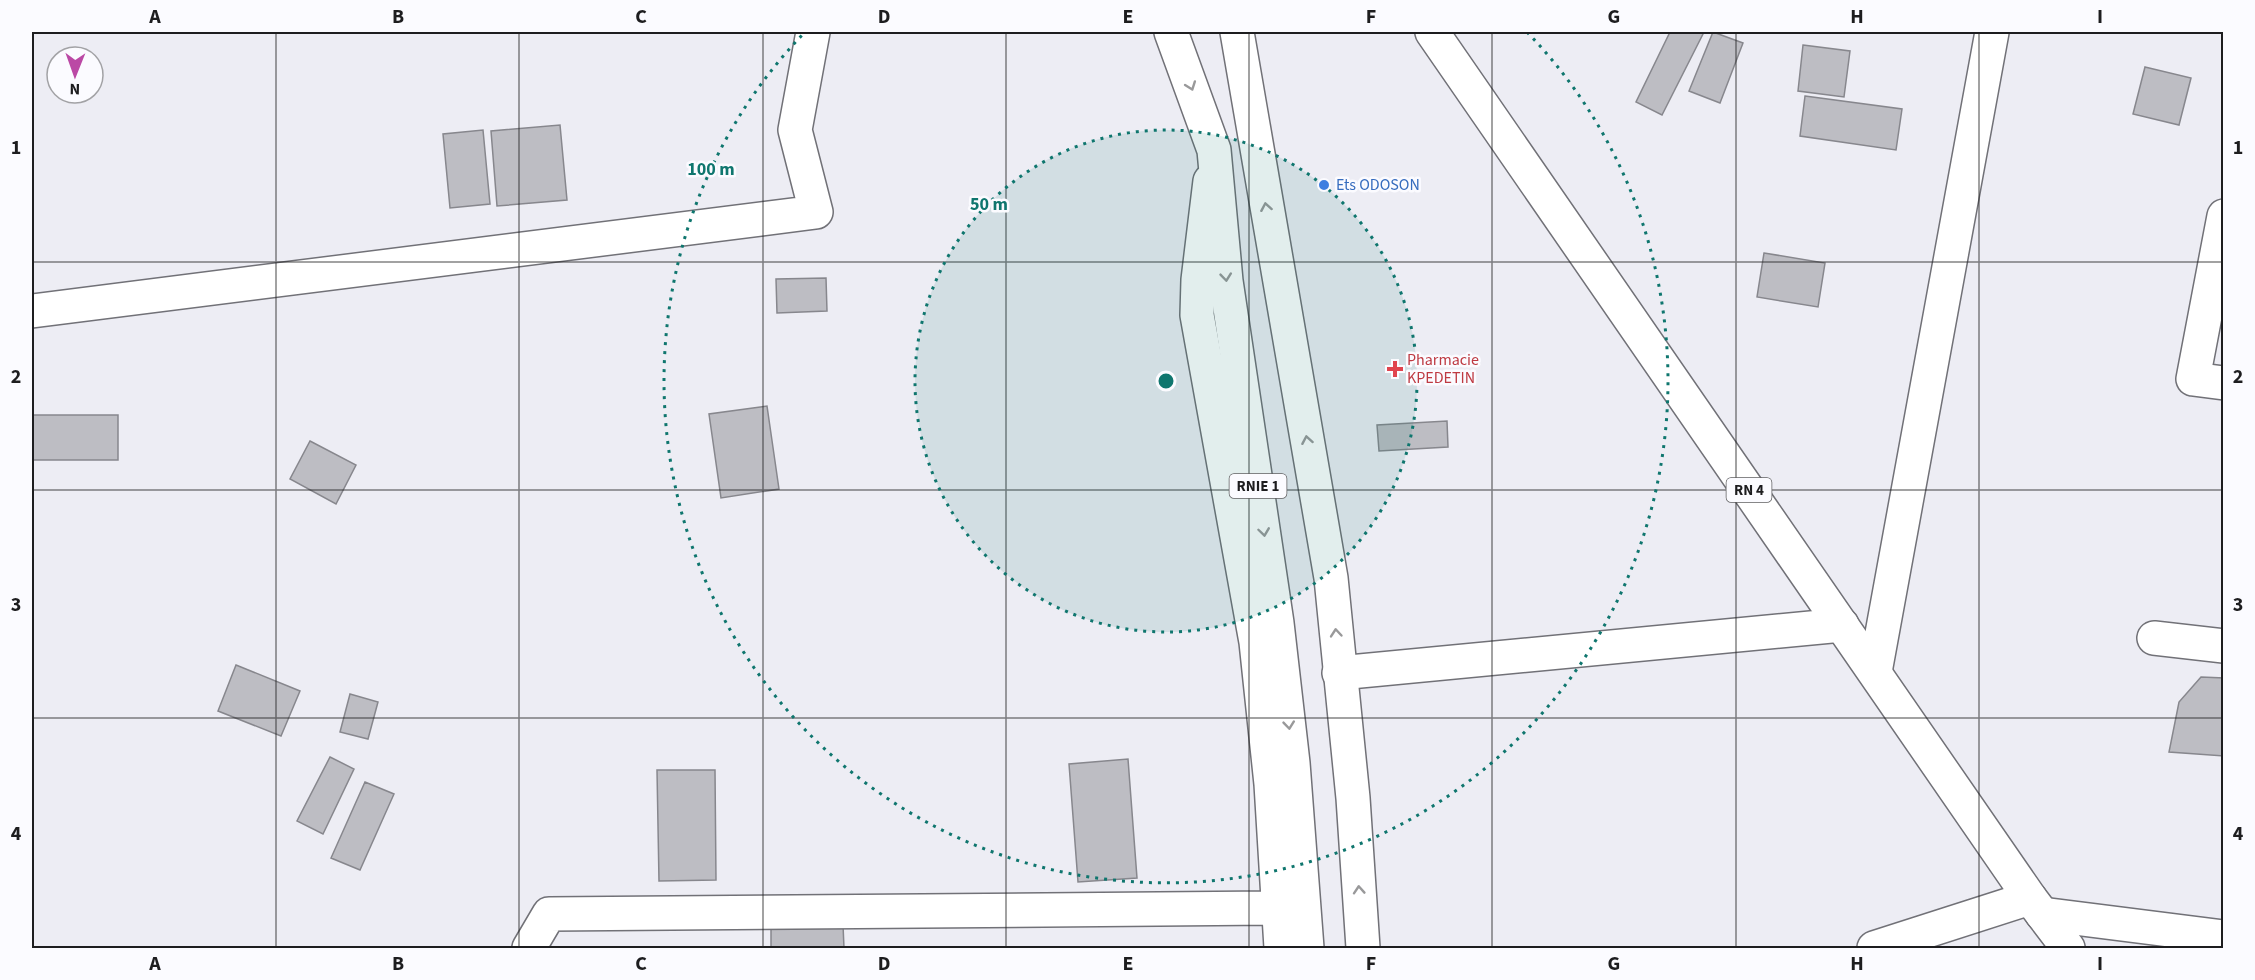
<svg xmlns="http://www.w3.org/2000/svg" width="2255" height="980" font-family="'Source Sans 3',sans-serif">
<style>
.building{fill:#bdbdc3;stroke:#87878d;stroke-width:1.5}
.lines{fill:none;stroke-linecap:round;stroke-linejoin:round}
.minor-casing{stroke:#717177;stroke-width:36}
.primary-casing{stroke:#717177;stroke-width:36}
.trunk-casing{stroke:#717177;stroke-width:36}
.minor{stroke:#fff;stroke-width:33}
.primary{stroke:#fff;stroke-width:33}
.trunk{stroke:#fff;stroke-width:33}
.oneway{stroke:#99999a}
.grid{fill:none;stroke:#1d1d1f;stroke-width:1.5;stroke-opacity:0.55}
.ring{fill:none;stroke:#0f766e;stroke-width:3;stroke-dasharray:3 6}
.shop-dot{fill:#3f7fe0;stroke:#fbfbff;stroke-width:2}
.health-dot{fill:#e0444e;stroke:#fbfbff;stroke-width:2}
.labels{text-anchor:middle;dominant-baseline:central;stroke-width:5;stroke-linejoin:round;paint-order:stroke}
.shield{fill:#fbfbff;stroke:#606062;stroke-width:1.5}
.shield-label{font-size:15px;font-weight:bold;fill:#1d1d1f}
.shop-label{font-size:16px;fill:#366cbe;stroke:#fbfbff;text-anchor:start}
.health-label{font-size:16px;fill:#be3a42;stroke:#fbfbff;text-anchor:start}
.centre{fill:#0f766e;stroke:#fbfbff;stroke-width:3}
.ring-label{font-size:18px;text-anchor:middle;font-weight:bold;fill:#0f766e;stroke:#fbfbff;stroke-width:5;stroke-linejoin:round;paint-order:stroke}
.neatline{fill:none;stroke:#1d1d1f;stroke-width:2}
.grid-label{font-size:20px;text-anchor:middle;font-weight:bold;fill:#1d1d1f}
</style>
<rect width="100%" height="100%" fill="#ededf4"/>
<path class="building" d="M 1670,32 L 1704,32 L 1662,115 L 1636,102 Z
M 1713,32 L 1743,43 L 1720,103 L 1689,91 Z
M 1803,45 L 1850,51 L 1844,97 L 1798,91 Z
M 2145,67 L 2191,78 L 2179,125 L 2133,114 Z
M 1805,96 L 1902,109 L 1896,150 L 1800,136 Z
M 560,125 L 567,200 L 497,206 L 491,131 Z
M 483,130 L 490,204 L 450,208 L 443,134 Z
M 1764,253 L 1825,263 L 1818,307 L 1757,297 Z
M 826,278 L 827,311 L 777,313 L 776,279 Z
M 767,406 L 779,489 L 721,498 L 709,414 Z
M 32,415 L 118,415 L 118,460 L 32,460 Z
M 1447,421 L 1448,447 L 1379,451 L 1377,425 Z
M 310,441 L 356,465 L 336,504 L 290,479 Z
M 236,665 L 300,691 L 281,736 L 218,711 Z
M 2201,677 L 2224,678 L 2224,756 L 2169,752 L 2179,702 Z
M 350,694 L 378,702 L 368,739 L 340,732 Z
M 330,757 L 354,769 L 323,834 L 297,821 Z
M 1128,759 L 1137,878 L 1078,882 L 1069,764 Z
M 657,770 L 715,770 L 716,880 L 659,881 Z
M 365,782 L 394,794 L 360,870 L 331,858 Z
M 771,925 L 843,925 L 844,948 L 771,948 Z"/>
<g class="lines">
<defs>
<path id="minor" d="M 1210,181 L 1198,280 L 1197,315 L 1256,642 L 1271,784 L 1281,948
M 2224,216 L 2193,379 L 2224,383
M 32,311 L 816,212 L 795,130 L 813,32
M 2154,638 L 2224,646
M 1875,672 L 1992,32
M 1339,673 L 1842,625
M 2042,914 L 2224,937
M 529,948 L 549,914 L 1279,908
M 1874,948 L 2030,898"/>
<path id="primary" d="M 1432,32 L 2030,898 L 2068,948"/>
<path id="trunk" d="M 1171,32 L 1214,150 L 1226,281 L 1277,623 L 1293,763 L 1307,948
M 1237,32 L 1331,578 L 1353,798 L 1363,948"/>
</defs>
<use href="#minor" class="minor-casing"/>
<use href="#primary" class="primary-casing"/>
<use href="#trunk" class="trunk-casing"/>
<use href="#minor" class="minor"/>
<use href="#primary" class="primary"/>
<use href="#trunk" class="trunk"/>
</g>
<defs><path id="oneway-chevron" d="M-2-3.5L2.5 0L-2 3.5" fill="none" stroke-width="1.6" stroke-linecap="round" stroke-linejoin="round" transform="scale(1.5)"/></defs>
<g class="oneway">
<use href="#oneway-chevron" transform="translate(1191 86) rotate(70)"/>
<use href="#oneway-chevron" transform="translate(1266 207) rotate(-100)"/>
<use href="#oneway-chevron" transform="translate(1226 277) rotate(84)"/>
<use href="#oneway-chevron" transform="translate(1307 440) rotate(-100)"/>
<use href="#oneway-chevron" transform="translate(1264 532) rotate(82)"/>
<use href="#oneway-chevron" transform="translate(1336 633) rotate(-95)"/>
<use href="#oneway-chevron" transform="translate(1289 725) rotate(84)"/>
<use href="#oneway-chevron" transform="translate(1359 890) rotate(-94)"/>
</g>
<path class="grid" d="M 276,32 L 276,948M 519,32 L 519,948M 763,32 L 763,948M 1006,32 L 1006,948M 1249,32 L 1249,948M 1492,32 L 1492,948M 1736,32 L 1736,948M 1979,32 L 1979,948M 32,262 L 2224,262M 32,490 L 2224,490M 32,718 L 2224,718"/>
<circle cx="1166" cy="381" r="251" fill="#0f766e" fill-opacity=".12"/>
<g class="ring">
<circle cx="1166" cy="381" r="251"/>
<path d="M1527 32A502 502 0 1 1 805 32"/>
</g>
<circle class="shop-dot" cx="1324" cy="185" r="6"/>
<path class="health-dot" d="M1392 360h6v6h6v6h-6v6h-6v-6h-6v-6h6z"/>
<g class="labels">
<g class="shield">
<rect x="1229.5" y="474" width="57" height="24" rx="4.5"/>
<rect x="1726.5" y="478" width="45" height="24" rx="4.5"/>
</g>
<g class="shield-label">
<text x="1258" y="486">RNIE 1</text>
<text x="1749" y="490">RN 4</text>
</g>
<g class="shop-label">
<text x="1336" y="185">Ets ODOSON</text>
</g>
<g class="health-label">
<text x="1407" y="360">Pharmacie<tspan x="1407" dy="18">KPEDETIN</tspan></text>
</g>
</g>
<circle cx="1166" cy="381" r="9" class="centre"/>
<g class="ring-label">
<text x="711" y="175">100 m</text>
<text x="989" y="210">50 m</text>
</g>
<rect width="2255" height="980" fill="none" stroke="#fbfbff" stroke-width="66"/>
<g transform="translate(75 75) rotate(181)"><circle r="28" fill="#fbfbff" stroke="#a2a2a5" stroke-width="1.5"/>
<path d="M0-4.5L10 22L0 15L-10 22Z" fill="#bb49a5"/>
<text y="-9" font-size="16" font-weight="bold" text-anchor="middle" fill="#1d1d1f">N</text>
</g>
<rect x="33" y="33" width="2189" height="914" class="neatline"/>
<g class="grid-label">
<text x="155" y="23">A</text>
<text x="398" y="23">B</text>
<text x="641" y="23">C</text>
<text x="884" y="23">D</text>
<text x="1128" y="23">E</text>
<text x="1371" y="23">F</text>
<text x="1614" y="23">G</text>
<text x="1857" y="23">H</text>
<text x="2100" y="23">I</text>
<text x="16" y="154">1</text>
<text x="2238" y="154">1</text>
<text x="16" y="383">2</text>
<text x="2238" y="383">2</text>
<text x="16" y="611">3</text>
<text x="2238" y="611">3</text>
<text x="16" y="840">4</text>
<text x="2238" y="840">4</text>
<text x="155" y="970">A</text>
<text x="398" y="970">B</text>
<text x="641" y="970">C</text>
<text x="884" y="970">D</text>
<text x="1128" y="970">E</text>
<text x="1371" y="970">F</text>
<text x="1614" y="970">G</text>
<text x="1857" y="970">H</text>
<text x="2100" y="970">I</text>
</g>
</svg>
